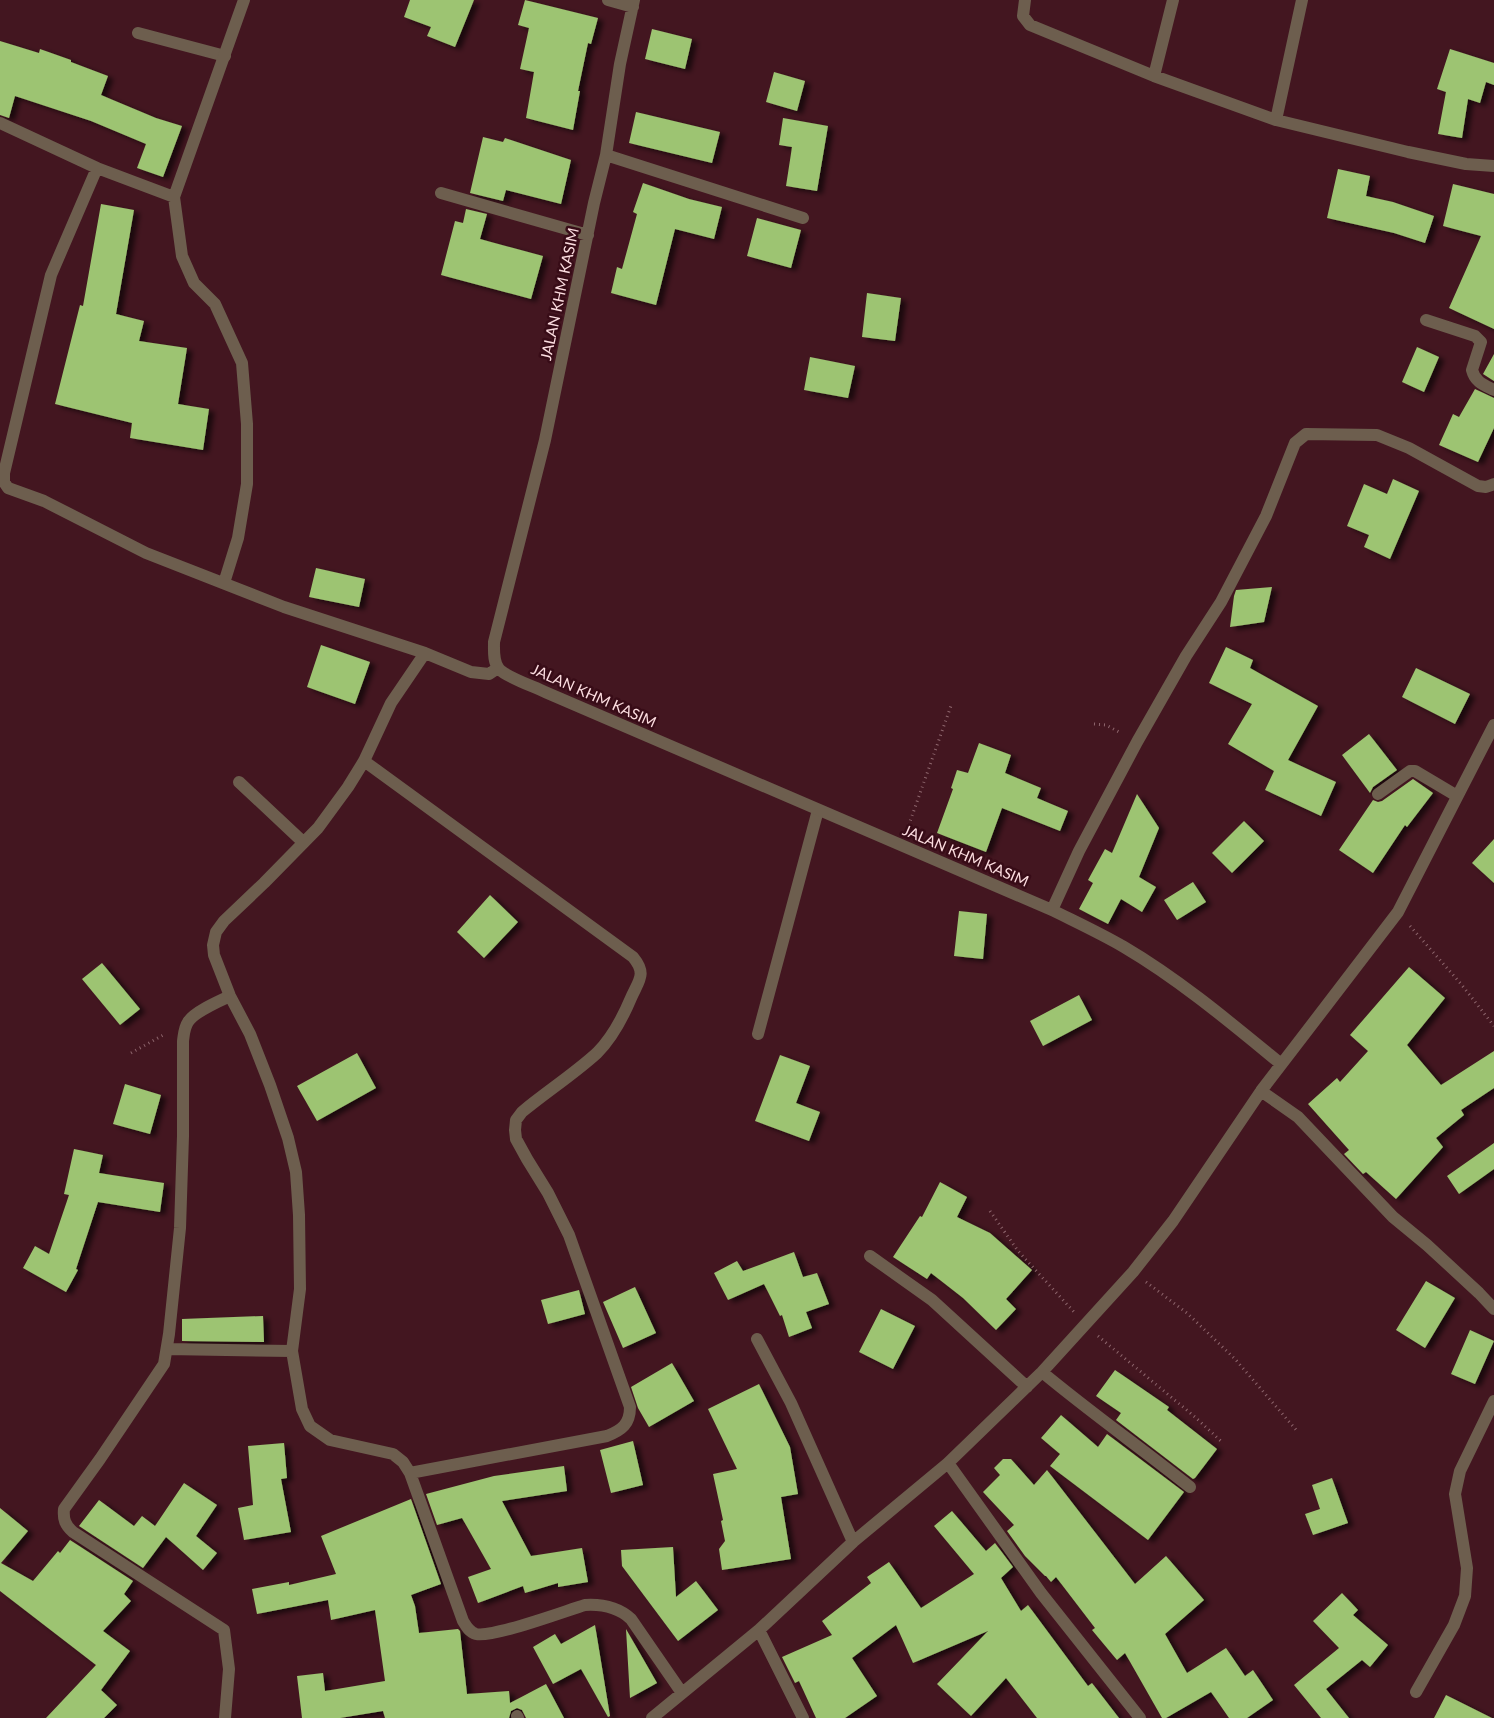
<svg xmlns="http://www.w3.org/2000/svg" width="1494" height="1718" font-family="Lato,sans-serif">
<style>
.building{fill:#9dc472;filter:url(#shadow)}
.lines{fill:none;stroke-linecap:round;stroke-linejoin:round}
.path{stroke:#8e666d;stroke-width:3;stroke-dasharray:1 4;stroke-linecap:butt}
.service{stroke:#6d5e4e;stroke-width:12}
.minor{stroke:#6d5e4e;stroke-width:12}
.labels{text-anchor:middle;dominant-baseline:central;stroke-width:5;stroke-linejoin:round;paint-order:stroke}
.street-label{font-size:15px;fill:#fcdde0;stroke:#380c17}
</style>
<defs>
<filter id="shadow"><feDropShadow dx="5.5" dy="3" stdDeviation="2.5" flood-color="#0009"/></filter>
</defs>
<rect width="100%" height="100%" fill="#431620"/>
<path class="building" d="M 410,0 L 474,0 L 455,47 L 427,36 L 431,27 L 404,17 Z
M 525,0 L 598,18 L 591,44 L 588,43 L 578,91 L 580,91 L 573,130 L 526,118 L 534,72 L 520,69 L 529,28 L 518,25 Z
M 652,29 L 692,39 L 685,69 L 645,59 Z
M 0,41 L 39,53 L 40,49 L 71,60 L 71,62 L 108,76 L 101,95 L 156,118 L 182,126 L 163,177 L 137,168 L 146,144 L 91,121 L 15,96 L 9,118 L 0,115 Z
M 1450,49 L 1494,63 L 1494,85 L 1486,82 L 1480,103 L 1468,99 L 1462,138 L 1438,134 L 1446,92 L 1437,89 Z
M 774,72 L 805,81 L 797,111 L 766,102 Z
M 636,112 L 720,132 L 712,163 L 629,143 Z
M 783,118 L 828,126 L 817,191 L 786,186 L 792,147 L 779,145 Z
M 483,137 L 503,142 L 505,138 L 571,160 L 561,204 L 506,190 L 503,201 L 470,193 Z
M 1338,169 L 1370,176 L 1366,196 L 1393,202 L 1434,216 L 1425,243 L 1394,233 L 1327,218 Z
M 643,183 L 689,199 L 722,207 L 714,239 L 675,229 L 656,305 L 611,293 L 617,267 L 622,269 L 637,214 L 633,212 Z
M 1453,184 L 1494,194 L 1494,329 L 1449,308 L 1481,236 L 1443,226 Z
M 101,204 L 134,210 L 116,314 L 144,321 L 139,341 L 187,348 L 178,404 L 209,409 L 203,450 L 130,438 L 132,423 L 55,404 L 80,305 L 83,306 Z
M 466,209 L 487,214 L 480,239 L 543,256 L 531,299 L 441,275 L 455,221 L 463,223 Z
M 757,218 L 801,230 L 791,268 L 747,256 Z
M 867,293 L 901,298 L 895,341 L 862,337 Z
M 1417,347 L 1439,357 L 1424,392 L 1402,382 Z
M 1494,354 L 1494,381 L 1483,374 Z
M 810,357 L 855,366 L 848,398 L 804,390 Z
M 1475,389 L 1494,398 L 1494,428 L 1478,462 L 1439,445 L 1453,414 L 1459,417 Z
M 1393,479 L 1419,491 L 1390,559 L 1364,547 L 1369,535 L 1347,526 L 1364,484 L 1387,494 Z
M 316,568 L 365,579 L 359,607 L 309,597 Z
M 1272,587 L 1264,622 L 1230,627 L 1234,596 L 1236,590 Z
M 321,645 L 370,662 L 355,704 L 307,687 Z
M 1226,647 L 1253,660 L 1250,668 L 1318,706 L 1288,760 L 1336,782 L 1321,816 L 1265,790 L 1274,771 L 1228,744 L 1252,704 L 1209,683 Z
M 1416,668 L 1470,694 L 1455,724 L 1402,697 Z
M 1369,734 L 1397,770 L 1373,787 L 1370,793 L 1342,755 Z
M 979,743 L 1011,755 L 1005,773 L 1041,788 L 1037,798 L 1068,811 L 1060,831 L 1002,808 L 986,852 L 937,833 L 953,789 L 951,788 L 957,770 L 968,773 Z
M 1413,779 L 1433,793 L 1407,827 L 1405,825 L 1373,873 L 1339,850 L 1373,800 L 1378,802 L 1382,801 Z
M 1137,794 L 1159,828 L 1139,877 L 1156,887 L 1142,912 L 1121,899 L 1108,924 L 1079,909 L 1093,883 L 1088,880 L 1105,849 L 1112,853 Z
M 1244,821 L 1264,841 L 1232,873 L 1212,853 Z
M 1494,839 L 1494,883 L 1472,863 Z
M 1193,882 L 1206,902 L 1177,920 L 1164,900 Z
M 490,895 L 518,922 L 484,958 L 457,932 Z
M 959,911 L 987,914 L 983,959 L 954,956 Z
M 102,963 L 140,1009 L 120,1025 L 82,979 Z
M 1409,967 L 1445,998 L 1407,1045 L 1441,1085 L 1494,1051 L 1494,1088 L 1461,1110 L 1464,1115 L 1436,1138 L 1443,1147 L 1396,1199 L 1366,1172 L 1363,1174 L 1344,1154 L 1349,1150 L 1308,1104 L 1337,1078 L 1340,1082 L 1368,1051 L 1350,1035 Z
M 1079,995 L 1092,1020 L 1043,1046 L 1030,1021 Z
M 357,1053 L 376,1088 L 317,1121 L 297,1086 Z
M 780,1055 L 810,1066 L 796,1103 L 820,1112 L 809,1141 L 755,1121 Z
M 125,1084 L 161,1095 L 150,1134 L 113,1124 Z
M 1494,1143 L 1494,1169 L 1459,1194 L 1447,1176 Z
M 74,1149 L 103,1155 L 99,1173 L 164,1183 L 160,1212 L 98,1202 L 76,1269 L 78,1270 L 66,1292 L 23,1268 L 35,1246 L 49,1254 L 69,1195 L 64,1194 Z
M 940,1182 L 967,1197 L 957,1217 L 990,1233 L 1032,1270 L 1006,1299 L 1016,1309 L 996,1330 L 963,1298 L 931,1273 L 927,1279 L 893,1257 L 920,1216 L 922,1217 Z
M 794,1252 L 803,1277 L 817,1273 L 829,1304 L 806,1312 L 812,1328 L 789,1337 L 782,1315 L 780,1316 L 764,1284 L 728,1300 L 714,1273 L 737,1261 L 743,1271 Z
M 1426,1281 L 1455,1298 L 1425,1348 L 1396,1330 Z
M 635,1287 L 656,1333 L 623,1348 L 603,1302 Z
M 579,1290 L 585,1314 L 548,1324 L 541,1300 Z
M 881,1309 L 915,1326 L 893,1369 L 859,1352 Z
M 263,1316 L 264,1342 L 182,1341 L 182,1319 Z
M 1470,1330 L 1494,1341 L 1475,1384 L 1451,1374 Z
M 672,1363 L 694,1401 L 649,1427 L 638,1408 L 631,1387 Z
M 1115,1370 L 1169,1407 L 1167,1410 L 1217,1449 L 1195,1478 L 1193,1479 L 1116,1420 L 1121,1413 L 1096,1396 Z
M 759,1384 L 790,1447 L 798,1494 L 781,1497 L 791,1559 L 722,1570 L 719,1549 L 725,1541 L 721,1521 L 723,1520 L 713,1474 L 737,1469 L 708,1409 Z
M 1061,1415 L 1098,1447 L 1107,1434 L 1184,1492 L 1148,1540 L 1050,1466 L 1060,1454 L 1041,1438 Z
M 633,1441 L 643,1485 L 611,1493 L 600,1450 Z
M 284,1443 L 287,1478 L 281,1479 L 291,1532 L 244,1540 L 238,1508 L 253,1505 L 248,1446 Z
M 1003,1459 L 1011,1459 L 1034,1485 L 1047,1470 L 1135,1584 L 1166,1556 L 1204,1600 L 1165,1634 L 1187,1673 L 1226,1648 L 1245,1676 L 1253,1670 L 1273,1700 L 1247,1718 L 1229,1718 L 1211,1692 L 1166,1718 L 1162,1718 L 1125,1653 L 1117,1660 L 1092,1630 L 1095,1628 L 1056,1577 L 1051,1582 L 1046,1576 L 1045,1576 L 1025,1556 L 1007,1531 L 1014,1525 L 983,1492 L 1000,1475 L 994,1468 Z
M 564,1466 L 567,1491 L 502,1501 L 531,1556 L 582,1548 L 588,1582 L 558,1587 L 558,1583 L 525,1593 L 523,1586 L 478,1603 L 468,1577 L 491,1569 L 462,1518 L 437,1525 L 426,1494 L 494,1476 Z
M 1332,1478 L 1348,1523 L 1313,1535 L 1305,1514 L 1320,1509 L 1312,1485 Z
M 184,1483 L 217,1505 L 196,1536 L 217,1553 L 203,1570 L 166,1537 L 143,1568 L 79,1526 L 99,1500 L 134,1526 L 142,1516 L 155,1526 Z
M 411,1499 L 441,1584 L 411,1595 L 415,1606 L 419,1633 L 458,1629 L 460,1631 L 467,1694 L 509,1691 L 510,1703 L 546,1684 L 564,1718 L 526,1718 L 522,1710 L 517,1708 L 511,1711 L 509,1718 L 385,1718 L 383,1711 L 340,1718 L 302,1718 L 297,1676 L 323,1673 L 325,1691 L 385,1681 L 375,1610 L 331,1620 L 328,1600 L 257,1614 L 252,1589 L 289,1582 L 289,1585 L 336,1574 L 321,1536 Z
M 0,1508 L 28,1531 L 1,1563 L 33,1581 L 58,1551 L 60,1553 L 70,1540 L 133,1581 L 124,1594 L 131,1601 L 103,1631 L 130,1651 L 101,1690 L 117,1705 L 104,1718 L 46,1718 L 96,1665 L 0,1591 Z
M 952,1511 L 986,1551 L 995,1543 L 1013,1567 L 1001,1578 L 1021,1611 L 1028,1605 L 1088,1686 L 1092,1683 L 1119,1718 L 1037,1718 L 1006,1678 L 971,1716 L 937,1684 L 988,1631 L 913,1663 L 896,1625 L 852,1658 L 877,1696 L 845,1718 L 816,1718 L 799,1681 L 795,1683 L 782,1657 L 832,1635 L 822,1621 L 871,1583 L 867,1577 L 889,1562 L 921,1608 L 974,1574 L 934,1526 Z
M 673,1547 L 676,1597 L 696,1581 L 718,1610 L 678,1641 L 622,1566 L 621,1550 Z
M 1342,1593 L 1358,1610 L 1353,1615 L 1388,1645 L 1370,1667 L 1362,1660 L 1326,1689 L 1349,1718 L 1321,1718 L 1294,1685 L 1339,1648 L 1313,1621 Z
M 595,1625 L 610,1716 L 608,1717 L 581,1669 L 553,1684 L 533,1647 L 555,1634 L 561,1644 Z
M 626,1629 L 657,1683 L 630,1698 Z
M 1446,1695 L 1492,1718 L 1434,1718 Z"/>
<g class="lines">
<path class="path" d="M 1094,724 L 1106,725 L 1121,733
M 907,830 L 952,703
M 1410,926 L 1461,984 L 1494,1026
M 131,1053 L 165,1034
M 990,1211 L 1018,1251 L 1074,1312
M 1146,1282 L 1187,1313 L 1235,1359 L 1298,1432
M 1098,1336 L 1195,1417 L 1223,1443"/>
<path class="service" d="M 138,33 L 225,56
M 758,1034 L 818,810"/>
<path class="minor" d="M 244,0 L 174,197 L 97,168 L 51,275 L 4,473 L 4,482 L 8,488 L 44,501 L 146,553 L 284,607 L 425,653 L 471,672 L 489,674 L 498,668
M 608,0 L 633,7
M 634,0 L 620,64 L 606,155 L 594,203 L 545,440 L 494,642 C 494,651 493,662 499,669 C 506,677 535,687 545,692 L 1052,910 C 1076,922 1100,933 1124,947 C 1180,980 1231,1023 1281,1064
M 1025,0 L 1023,16 L 1030,25 L 1154,76 L 1276,120 L 1302,0
M 1154,76 L 1173,0
M 1276,120 L 1408,152 L 1466,164 L 1494,166
M 0,123 L 97,168
M 606,155 L 803,218
M 441,193 L 588,235
M 174,197 L 182,256 L 194,283 L 215,304 L 242,363 L 247,424 L 247,484 L 238,538 L 224,583
M 1426,320 L 1475,336 L 1481,342 L 1472,370 C 1475,382 1484,385 1494,390
M 425,653 L 391,703 L 364,761 L 348,787 L 318,828 L 264,883 L 224,921 L 216,932 L 213,945 L 214,955 L 230,996 L 250,1034 L 270,1085 L 288,1138 L 296,1172 L 299,1215 L 300,1289 L 292,1351 L 302,1409 L 310,1426 L 330,1440 L 393,1454 L 403,1462 L 410,1473 L 463,1621 C 466,1626 469,1632 476,1634 C 493,1638 565,1611 585,1605 C 602,1604 618,1607 631,1619 L 682,1693
M 364,761 L 633,957 C 647,974 639,980 631,998 C 623,1017 612,1038 597,1053 C 574,1074 546,1092 522,1112 L 516,1120 L 515,1130 L 516,1139 L 527,1159 L 548,1193 L 569,1235 L 630,1407 C 630,1424 622,1430 607,1436 L 410,1473
M 239,782 L 303,842
M 1378,794 L 1410,771 L 1415,771 L 1457,796
M 1052,910 L 1079,851 L 1137,742 L 1186,656 L 1221,602 L 1266,516 L 1295,443 L 1306,434 L 1377,435 L 1409,448 L 1478,486 L 1486,487 L 1494,484
M 1261,1091 L 1298,1117 L 1393,1217 L 1427,1245 L 1479,1293 L 1494,1309
M 870,1256 L 932,1300 L 1027,1387
M 757,1339 L 791,1403 L 853,1542
M 167,1349 L 292,1351
M 1042,1372 C 1090,1412 1141,1448 1190,1487
M 948,1463 L 1041,1593 L 1140,1718
M 759,1630 L 803,1718
M 1416,1692 L 1454,1625 L 1465,1596 L 1467,1568 L 1455,1494 L 1460,1471 L 1494,1401
M 517,1716 L 518,1718
M 225,1718 L 229,1669 L 224,1630 L 73,1532 C 65,1525 63,1519 64,1509 L 100,1459 L 164,1364 L 169,1334 L 180,1228 L 183,1136 L 183,1041 C 184,1034 184,1028 188,1022 C 194,1012 219,1001 230,996
M 652,1718 L 759,1630 L 853,1542 L 948,1463 L 1042,1372 L 1133,1272 L 1173,1221 L 1261,1091 L 1398,912 L 1494,725"/>
</g>
<g class="labels">
<g class="street-label">
<text transform="translate(559 294) rotate(-78)">JALAN KHM KASIM</text>
<text transform="translate(594 695) rotate(24)">JALAN KHM KASIM</text>
<text transform="translate(966 855) rotate(23)">JALAN KHM KASIM</text>
</g>
</g>
</svg>
